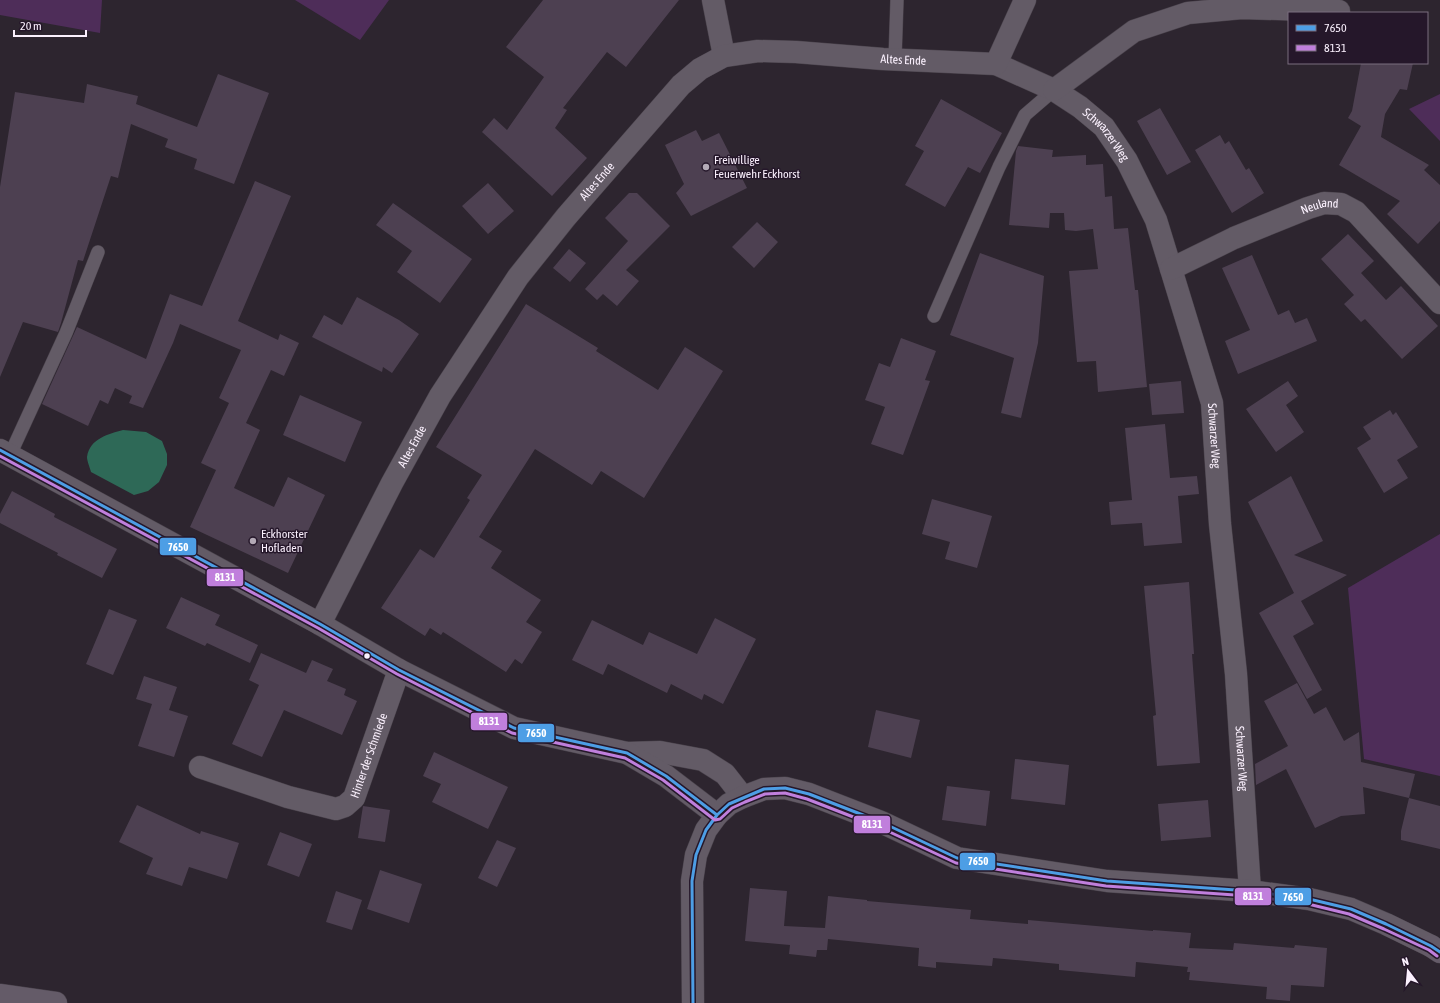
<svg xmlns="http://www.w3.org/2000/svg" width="1440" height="1003" font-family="'Asap Condensed',sans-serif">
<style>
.green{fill:#4e2d59}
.water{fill:#2e6957}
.building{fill:#4d4051}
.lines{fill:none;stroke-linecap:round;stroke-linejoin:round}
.lane-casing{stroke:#49424b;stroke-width:14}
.street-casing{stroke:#49424b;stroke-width:23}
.primary-casing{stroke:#49424b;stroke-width:23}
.lane{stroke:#635b66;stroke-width:13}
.street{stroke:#635b66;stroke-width:22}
.primary{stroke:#645b68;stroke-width:22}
.bus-1-casing{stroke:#25172a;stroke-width:6}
.bus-2-casing{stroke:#25172a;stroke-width:6}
.bus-1{stroke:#4d9ee5;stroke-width:3}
.bus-2{stroke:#c07fdc;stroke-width:3}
.poi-dot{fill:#b3aab6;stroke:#25172a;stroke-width:1.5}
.bus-dot{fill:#fbf1fe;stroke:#25172a;stroke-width:1.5}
.labels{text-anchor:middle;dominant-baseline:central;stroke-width:3;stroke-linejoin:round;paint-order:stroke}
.street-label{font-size:12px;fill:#fbf1fe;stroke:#25172a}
.poi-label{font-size:12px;fill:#fbf1fe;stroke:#25172a;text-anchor:start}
.line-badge{stroke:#25172a;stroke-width:1.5}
.badge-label{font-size:11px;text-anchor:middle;font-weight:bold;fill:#fff}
</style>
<rect width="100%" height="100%" fill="#2d252f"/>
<path class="green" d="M 0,0 L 102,0 L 100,33 L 0,15 Z
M 295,0 L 389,0 L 360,40 Z
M 1440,94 L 1440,141 L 1409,109 Z
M 1440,534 L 1440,776 L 1364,759 L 1348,588 Z"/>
<path class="water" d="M 123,430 L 146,432 L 162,441 L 167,454 L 167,465 L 159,482 L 148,491 L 134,495 L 91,472 C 90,468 87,461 87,457 C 90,438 109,434 123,430 Z"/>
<path class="building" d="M 543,0 L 679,0 L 626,67 L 607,52 L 563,108 L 567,110 L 555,128 L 587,158 L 552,196 L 482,132 L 494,118 L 507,130 L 544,77 L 506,47 Z
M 1361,63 L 1413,63 L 1407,90 L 1400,89 L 1385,114 L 1381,137 L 1429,165 L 1424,170 L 1440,185 L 1440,221 L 1418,244 L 1387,214 L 1400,201 L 1339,165 L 1361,126 L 1348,118 L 1352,111 Z
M 218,74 L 269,93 L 234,184 L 194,169 L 197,159 L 165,147 L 168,139 L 131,124 L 118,178 L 111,176 L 83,261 L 78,260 L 61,323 L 58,332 L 23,322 L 0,377 L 0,187 L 15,92 L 84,103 L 87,84 L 138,96 L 136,104 L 197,127 Z
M 941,99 L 1002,133 L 980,173 L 968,167 L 945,207 L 905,185 L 924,151 L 915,146 Z
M 1160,108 L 1191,162 L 1167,175 L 1137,121 Z
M 696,130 L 702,141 L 719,133 L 747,188 L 691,216 L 676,193 L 684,184 L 665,145 Z
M 1220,135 L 1225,144 L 1229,141 L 1246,170 L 1249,168 L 1264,193 L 1232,213 L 1195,150 Z
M 1018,146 L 1053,150 L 1052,157 L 1086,155 L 1086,165 L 1103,164 L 1105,197 L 1112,196 L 1114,229 L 1128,228 L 1135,290 L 1138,290 L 1147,387 L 1098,392 L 1096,361 L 1077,362 L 1069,271 L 1098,269 L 1093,229 L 1076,231 L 1065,230 L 1064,213 L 1050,213 L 1049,228 L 1009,225 L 1016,151 Z
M 255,181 L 291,196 L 238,321 L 278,340 L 280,334 L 299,343 L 284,376 L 271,370 L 246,423 L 260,430 L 234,488 L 274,507 L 288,477 L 325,495 L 288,573 L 190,527 L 216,470 L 201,463 L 229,403 L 219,398 L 241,350 L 180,324 L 173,343 L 143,408 L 129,403 L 132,396 L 115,388 L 108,404 L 100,400 L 88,426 L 42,404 L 77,327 L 146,359 L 170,294 L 202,306 Z
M 488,183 L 514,211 L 488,234 L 462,206 Z
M 629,193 L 637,193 L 670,226 L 626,270 L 639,281 L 617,306 L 603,294 L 597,300 L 585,289 L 628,241 L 605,218 Z
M 393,203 L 472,259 L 440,303 L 397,272 L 412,251 L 376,225 Z
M 757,222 L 778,242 L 754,268 L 732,247 Z
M 1348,234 L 1374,261 L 1361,273 L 1386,300 L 1401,286 L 1438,326 L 1402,359 L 1365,319 L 1361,322 L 1344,304 L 1354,295 L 1321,259 Z
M 569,249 L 586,263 L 570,282 L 553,268 Z
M 980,253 L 1044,276 L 1038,343 L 1021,418 L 1001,413 L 1014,358 L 950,335 Z
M 1252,255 L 1278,315 L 1289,310 L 1295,323 L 1307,318 L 1317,341 L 1238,374 L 1225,341 L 1250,330 L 1222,268 Z
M 357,297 L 399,320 L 419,334 L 392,373 L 383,367 L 382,372 L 312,337 L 324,315 L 342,325 Z
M 526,304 L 598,348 L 596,351 L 658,390 L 685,347 L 723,371 L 644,498 L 601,471 L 592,485 L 535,449 L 479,537 L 502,551 L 491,568 L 541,600 L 526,622 L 542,632 L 522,664 L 515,659 L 506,672 L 443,632 L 441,635 L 430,628 L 425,636 L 381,608 L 420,549 L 434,558 L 470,500 L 467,498 L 482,475 L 436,447 Z
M 901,338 L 936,351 L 925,380 L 930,381 L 903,455 L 871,444 L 885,407 L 865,400 L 879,363 L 890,367 Z
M 1181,381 L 1184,413 L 1152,415 L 1149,384 Z
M 1288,381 L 1298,396 L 1286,405 L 1304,432 L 1276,452 L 1246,409 Z
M 300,395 L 362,422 L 345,462 L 283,435 Z
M 1390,410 L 1393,415 L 1396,412 L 1418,447 L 1397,460 L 1408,478 L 1384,493 L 1357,448 L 1371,439 L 1363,427 Z
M 1165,424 L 1170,478 L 1197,476 L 1199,494 L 1178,496 L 1182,543 L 1144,546 L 1142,523 L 1111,525 L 1109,502 L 1132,500 L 1125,428 Z
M 1291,476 L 1323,541 L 1294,555 L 1347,575 L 1301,601 L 1314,624 L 1293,636 L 1322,690 L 1307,699 L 1259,613 L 1294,593 L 1248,502 Z
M 12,491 L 55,514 L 54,517 L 117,549 L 102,578 L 57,555 L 58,553 L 0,523 L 0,514 Z
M 932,499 L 992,516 L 977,568 L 945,559 L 950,542 L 922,534 Z
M 1189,582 L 1194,654 L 1192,654 L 1200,763 L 1157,766 L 1153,716 L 1156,715 L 1144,586 Z
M 181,597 L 220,615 L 215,625 L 258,645 L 250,663 L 207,643 L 205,646 L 166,628 Z
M 109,609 L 137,620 L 113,675 L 86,664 Z
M 715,618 L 756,639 L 723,704 L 704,694 L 702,700 L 671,684 L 667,693 L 608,664 L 603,675 L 572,660 L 592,620 L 643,645 L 649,632 L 697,654 Z
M 261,653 L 306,673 L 312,660 L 333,669 L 327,681 L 346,689 L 344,695 L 357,701 L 342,735 L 284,710 L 262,757 L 232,744 L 259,685 L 249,680 Z
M 144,676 L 177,687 L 169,710 L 188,716 L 174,757 L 138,746 L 152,704 L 136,699 Z
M 1297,683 L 1314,714 L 1326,707 L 1344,741 L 1359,732 L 1361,762 L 1415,774 L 1409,798 L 1363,787 L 1365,814 L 1341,816 L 1315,828 L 1286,769 L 1256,785 L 1255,764 L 1288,746 L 1264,701 Z
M 876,710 L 920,720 L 911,758 L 868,747 Z
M 434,752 L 508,787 L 488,829 L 432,802 L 441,784 L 423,776 Z
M 1015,759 L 1069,765 L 1065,805 L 1011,799 Z
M 947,786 L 990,791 L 986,826 L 942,820 Z
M 1409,798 L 1440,806 L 1440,849 L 1401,840 L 1401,831 Z
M 1208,800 L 1211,837 L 1161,841 L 1158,804 Z
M 137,805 L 200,834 L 201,831 L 239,843 L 227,879 L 189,867 L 182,886 L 146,874 L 153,858 L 119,842 Z
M 363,806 L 390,810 L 385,842 L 358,838 Z
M 280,832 L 312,844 L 299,877 L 267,865 Z
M 497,840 L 516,848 L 497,887 L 478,878 Z
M 380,870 L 422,884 L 409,923 L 367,909 Z
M 750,888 L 787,891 L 784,926 L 825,928 L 828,896 L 867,900 L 867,901 L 971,910 L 970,919 L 1028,924 L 1028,920 L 1153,931 L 1153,930 L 1191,933 L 1189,948 L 1233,950 L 1234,943 L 1294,948 L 1295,945 L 1327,948 L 1324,987 L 1291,985 L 1290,1001 L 1266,999 L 1267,987 L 1189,980 L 1190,972 L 1187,972 L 1188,967 L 1136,962 L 1135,977 L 1059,970 L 1059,964 L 993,958 L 992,966 L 936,962 L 936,968 L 918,966 L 919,948 L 828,939 L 827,950 L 817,950 L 816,957 L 789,954 L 790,945 L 745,941 Z
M 336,891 L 362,900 L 352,930 L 326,922 Z"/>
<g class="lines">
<defs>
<path id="lane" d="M 895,59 L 897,0
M 934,316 L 999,167 L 1025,115 L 1054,90
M 10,455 L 66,333 L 98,252"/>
<g id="street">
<path d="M 713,0 L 724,56"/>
<path id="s1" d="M 996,64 L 1054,90 L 1080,107 L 1104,127 L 1127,161 L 1156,220 L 1171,269 L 1212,403 L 1220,524 L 1236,674 L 1250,891"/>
<path d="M 1054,90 L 1134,31 L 1188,13 L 1242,8 L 1339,11"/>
<path id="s2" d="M 1171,269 L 1234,238 L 1308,208 L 1324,203 L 1341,204 L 1356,212 L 1440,303"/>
<path d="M 0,450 L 320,624 L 399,670 L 514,728 L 627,753 L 660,752 L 703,760 L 725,774 L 743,797"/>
<path id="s3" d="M 320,624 L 392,483 L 440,396 L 518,277 L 566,217 L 681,85 L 700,69 L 724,56 L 758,51 L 796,52 L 883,59 L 996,64 L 1025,0"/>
<path d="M 627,753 L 666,776 L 717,815"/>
<path id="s4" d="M 200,767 L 288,797 L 336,809 L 345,806 L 354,798 L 399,670"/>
<path d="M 693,1003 L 692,881 L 696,855 L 706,830 L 717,815 L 729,804 L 743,797 L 764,789 L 785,788 L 809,794 L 881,822 L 957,858 L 1107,881 L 1250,891 L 1309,899 L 1351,909 L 1386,924 L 1431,946"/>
</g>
<path id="primary" d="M 1431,946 L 1440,952
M 0,995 L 56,1003"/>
</defs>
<use href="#lane" class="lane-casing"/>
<use href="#street" class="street-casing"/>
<use href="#primary" class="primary-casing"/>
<use href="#lane" class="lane"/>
<use href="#street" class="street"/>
<use href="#primary" class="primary"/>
<defs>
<path id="bus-1" d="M 0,450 L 320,624 L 399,670 L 514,728 L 627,753 L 666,776 L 717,815
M 693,1003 L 692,881 L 696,855 L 706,830 L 717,815 L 729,804 L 764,789 L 785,788 L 809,794 L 881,822 L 957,858 L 1107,881 L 1250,891 L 1309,899 L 1351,909 L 1386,924 L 1431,946 L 1440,952"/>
<path id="bus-2" d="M 0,456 L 318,628 L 397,674 L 512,733 L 625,758 L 663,780 L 715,820 L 720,819 L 732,808 L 745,802 L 765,794 L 785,793 L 807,799 L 879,827 L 956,863 L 1106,886 L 1249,896 L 1308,904 L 1349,914 L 1384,929 L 1429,950 L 1437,956"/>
</defs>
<use href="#bus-1" class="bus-1-casing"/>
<use href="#bus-2" class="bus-2-casing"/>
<use href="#bus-1" class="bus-1"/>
<use href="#bus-2" class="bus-2"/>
</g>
<g class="poi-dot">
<circle cx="706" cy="167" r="4"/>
<circle cx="253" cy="541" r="4"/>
</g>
<circle class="bus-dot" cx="367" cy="656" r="3.5"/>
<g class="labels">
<g class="street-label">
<text stroke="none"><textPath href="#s3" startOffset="884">Altes Ende</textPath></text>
<text stroke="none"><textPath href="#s1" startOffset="133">Schwarzer Weg</textPath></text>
<text stroke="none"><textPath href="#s3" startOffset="524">Altes Ende</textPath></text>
<text stroke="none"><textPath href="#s2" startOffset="162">Neuland</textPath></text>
<text stroke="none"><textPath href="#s1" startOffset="457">Schwarzer Weg</textPath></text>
<text stroke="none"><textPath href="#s3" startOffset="200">Altes Ende</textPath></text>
<text stroke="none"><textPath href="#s4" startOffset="209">Hinter der Schmiede</textPath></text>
<text stroke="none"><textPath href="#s1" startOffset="781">Schwarzer Weg</textPath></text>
</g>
<g class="poi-label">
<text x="714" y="160">Freiwillige<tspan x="714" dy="14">Feuerwehr Eckhorst</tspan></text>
<text x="261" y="534">Eckhorster<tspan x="261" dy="14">Hofladen</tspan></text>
</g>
</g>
<g class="line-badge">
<rect x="159" y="537" width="38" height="19" rx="4" fill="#4d9ee5"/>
<rect x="206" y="568" width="38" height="19" rx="4" fill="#c07fdc"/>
<rect x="470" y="712" width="38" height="19" rx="4" fill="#c07fdc"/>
<rect x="517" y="723" width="38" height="20" rx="4" fill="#4d9ee5"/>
<rect x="853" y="815" width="38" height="19" rx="4" fill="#c07fdc"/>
<rect x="959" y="852" width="37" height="19" rx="4" fill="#4d9ee5"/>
<rect x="1234" y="887" width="38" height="19" rx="4" fill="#c07fdc"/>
<rect x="1274" y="887" width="38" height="19" rx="4" fill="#4d9ee5"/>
</g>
<g class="badge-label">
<text x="178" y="551">7650</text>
<text x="225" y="581">8131</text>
<text x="489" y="725">8131</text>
<text x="536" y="737">7650</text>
<text x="872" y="828">8131</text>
<text x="978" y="865">7650</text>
<text x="1253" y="900">8131</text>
<text x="1293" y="901">7650</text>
</g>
<rect x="1288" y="12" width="140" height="52" fill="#25172a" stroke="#7b6e7f"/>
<rect x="1296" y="25" width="20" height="6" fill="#4d9ee5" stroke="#7b6e7f"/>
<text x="1324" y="32" font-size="12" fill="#fbf1fe">7650</text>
<rect x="1296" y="45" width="20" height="6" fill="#c07fdc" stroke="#7b6e7f"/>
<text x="1324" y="52" font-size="12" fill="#fbf1fe">8131</text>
<g transform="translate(1408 971) rotate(344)" stroke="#25172a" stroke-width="3" paint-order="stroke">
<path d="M0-3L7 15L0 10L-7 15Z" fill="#fbf1fe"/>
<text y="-6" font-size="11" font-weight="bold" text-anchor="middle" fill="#fbf1fe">N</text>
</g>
<path d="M14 30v6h72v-6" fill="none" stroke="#fbf1fe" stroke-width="2"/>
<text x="20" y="30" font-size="12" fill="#fbf1fe" stroke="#25172a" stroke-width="3" paint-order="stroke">20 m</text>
</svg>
